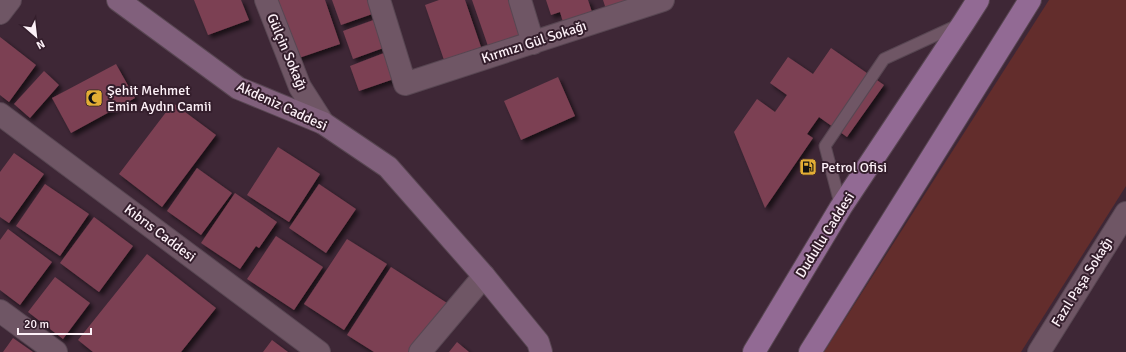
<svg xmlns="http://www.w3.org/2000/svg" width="1126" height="352" font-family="Signika,sans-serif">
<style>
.green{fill:#632d2c}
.building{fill:#7c4153;filter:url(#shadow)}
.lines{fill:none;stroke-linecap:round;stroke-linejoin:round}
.lane-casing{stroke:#584652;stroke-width:13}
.street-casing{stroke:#584652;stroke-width:24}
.secondary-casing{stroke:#584652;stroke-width:24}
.primary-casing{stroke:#584652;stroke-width:24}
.lane{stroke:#6f5665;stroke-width:11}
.street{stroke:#6f5665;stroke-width:22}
.secondary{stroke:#81607c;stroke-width:22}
.primary{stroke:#926a94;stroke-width:22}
.labels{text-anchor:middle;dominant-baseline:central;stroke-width:4;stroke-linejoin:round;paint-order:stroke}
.street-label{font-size:14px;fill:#fdf1f8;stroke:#341e2c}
.poi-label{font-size:14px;fill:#fdf1f8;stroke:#341e2c;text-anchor:start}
</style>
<defs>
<filter id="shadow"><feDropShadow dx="3.5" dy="3.5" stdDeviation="2" flood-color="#0009"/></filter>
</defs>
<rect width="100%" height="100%" fill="#3e2736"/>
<path class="green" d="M 1049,0 L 1126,0 L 1126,186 L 1021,352 L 824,352 Z"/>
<path class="building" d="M 194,0 L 241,0 L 249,20 L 208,35 Z
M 273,0 L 325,0 L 340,44 L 293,60 Z
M 332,0 L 374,0 L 378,12 L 341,25 Z
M 439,0 L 465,0 L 481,47 L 444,60 L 425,5 Z
M 472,0 L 512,0 L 524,33 L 488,46 Z
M 546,0 L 588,0 L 592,12 L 563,22 L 560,12 L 551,15 Z
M 603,0 L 630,0 L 606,9 Z
M 379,18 L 389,46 L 353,59 L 343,31 Z
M 0,37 L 36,65 L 9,102 L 0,95 Z
M 831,48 L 884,85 L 847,137 L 819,117 L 807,134 L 813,138 L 765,208 L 734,132 L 757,99 L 775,112 L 787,95 L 770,83 L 788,57 L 813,74 Z
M 384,53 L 394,79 L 359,91 L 350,66 Z
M 116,64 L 135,98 L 71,133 L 52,98 Z
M 44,71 L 59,85 L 30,118 L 14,104 Z
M 558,77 L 575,116 L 521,140 L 504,101 Z
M 173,103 L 216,135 L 162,207 L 119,174 Z
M 278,147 L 320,174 L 289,222 L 247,195 Z
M 14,153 L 44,174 L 9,223 L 0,217 L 0,172 Z
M 197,168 L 232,193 L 201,235 L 167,211 Z
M 45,184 L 89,214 L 60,256 L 16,226 Z
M 319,184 L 356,209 L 326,253 L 289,228 Z
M 235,193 L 277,222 L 259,248 L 256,246 L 240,269 L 201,243 Z
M 94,217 L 133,246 L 99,292 L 60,263 Z
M 8,229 L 52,262 L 20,305 L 0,290 L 0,240 Z
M 276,236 L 323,267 L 294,310 L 247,279 Z
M 347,239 L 387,264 L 344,330 L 304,304 Z
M 147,254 L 216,308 L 181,352 L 93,352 L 78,340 Z
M 391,267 L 447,303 L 414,352 L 374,352 L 347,335 Z
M 55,277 L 90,303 L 63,339 L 28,312 Z
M 13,338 L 33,352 L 3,352 Z
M 272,340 L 288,352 L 263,352 Z
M 457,342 L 469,352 L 449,352 Z"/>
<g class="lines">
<defs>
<path id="lane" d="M 841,207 L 825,146 L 884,59 L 958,25"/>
<path id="street" d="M 266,0 L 300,87 L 323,123
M 379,0 L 405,84 L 663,0
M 520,0 L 533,43
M 0,13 L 10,0
M 0,114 L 319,352
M 0,311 L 56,352
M 420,352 L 484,276
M 1039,352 L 1126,213"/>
<path id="secondary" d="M 118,0 L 238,88 L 323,123 L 388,167 L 484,276 L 538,342 L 541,352"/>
<path id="primary" d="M 754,352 L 841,207 L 964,22 L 978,0
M 810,352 L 1030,0"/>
</defs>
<use href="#lane" class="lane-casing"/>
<use href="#street" class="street-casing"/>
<use href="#secondary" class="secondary-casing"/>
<use href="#primary" class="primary-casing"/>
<use href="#lane" class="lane"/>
<use href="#street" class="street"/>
<use href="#secondary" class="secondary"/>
<use href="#primary" class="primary"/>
</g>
<defs>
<symbol id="mosque-square" viewBox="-11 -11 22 22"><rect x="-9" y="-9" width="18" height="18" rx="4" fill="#e3ae35" stroke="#341e2c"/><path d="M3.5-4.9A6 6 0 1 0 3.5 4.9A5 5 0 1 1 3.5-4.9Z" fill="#111"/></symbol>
<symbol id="fuel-square" viewBox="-11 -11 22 22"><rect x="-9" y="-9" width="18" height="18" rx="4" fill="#e3ae35" stroke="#341e2c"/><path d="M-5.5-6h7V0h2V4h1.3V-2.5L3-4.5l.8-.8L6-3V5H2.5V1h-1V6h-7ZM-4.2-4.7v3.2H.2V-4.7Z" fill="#111"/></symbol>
</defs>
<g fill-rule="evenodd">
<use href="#mosque-square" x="84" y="88" width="20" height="20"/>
<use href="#fuel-square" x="798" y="157" width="20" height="20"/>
</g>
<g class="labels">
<g class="street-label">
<text transform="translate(534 42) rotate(-18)">Kırmızı Gül Sokağı</text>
<text transform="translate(287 52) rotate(67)">Gülçin Sokağı</text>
<text transform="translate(282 106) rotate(25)">Akdeniz Caddesi</text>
<text transform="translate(160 233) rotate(37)">Kıbrıs Caddesi</text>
<text transform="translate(825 235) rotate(-58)">Dudullu Caddesi</text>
<text transform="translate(1082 282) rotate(-58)">Fazıl Paşa Sokağı</text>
</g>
<g class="poi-label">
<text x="107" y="90">Şehit Mehmet<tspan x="107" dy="16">Emin Aydın Camii</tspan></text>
<text x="821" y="167">Petrol Ofisi</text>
</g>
</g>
<g transform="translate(36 36) rotate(152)" stroke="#341e2c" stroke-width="3" paint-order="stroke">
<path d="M0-3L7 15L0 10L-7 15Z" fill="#fdf1f8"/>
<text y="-6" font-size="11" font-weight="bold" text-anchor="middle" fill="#fdf1f8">N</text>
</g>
<path d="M18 328v6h73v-6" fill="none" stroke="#fdf1f8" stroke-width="2"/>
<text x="24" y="328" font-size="12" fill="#fdf1f8" stroke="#341e2c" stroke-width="3" paint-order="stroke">20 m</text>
</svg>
